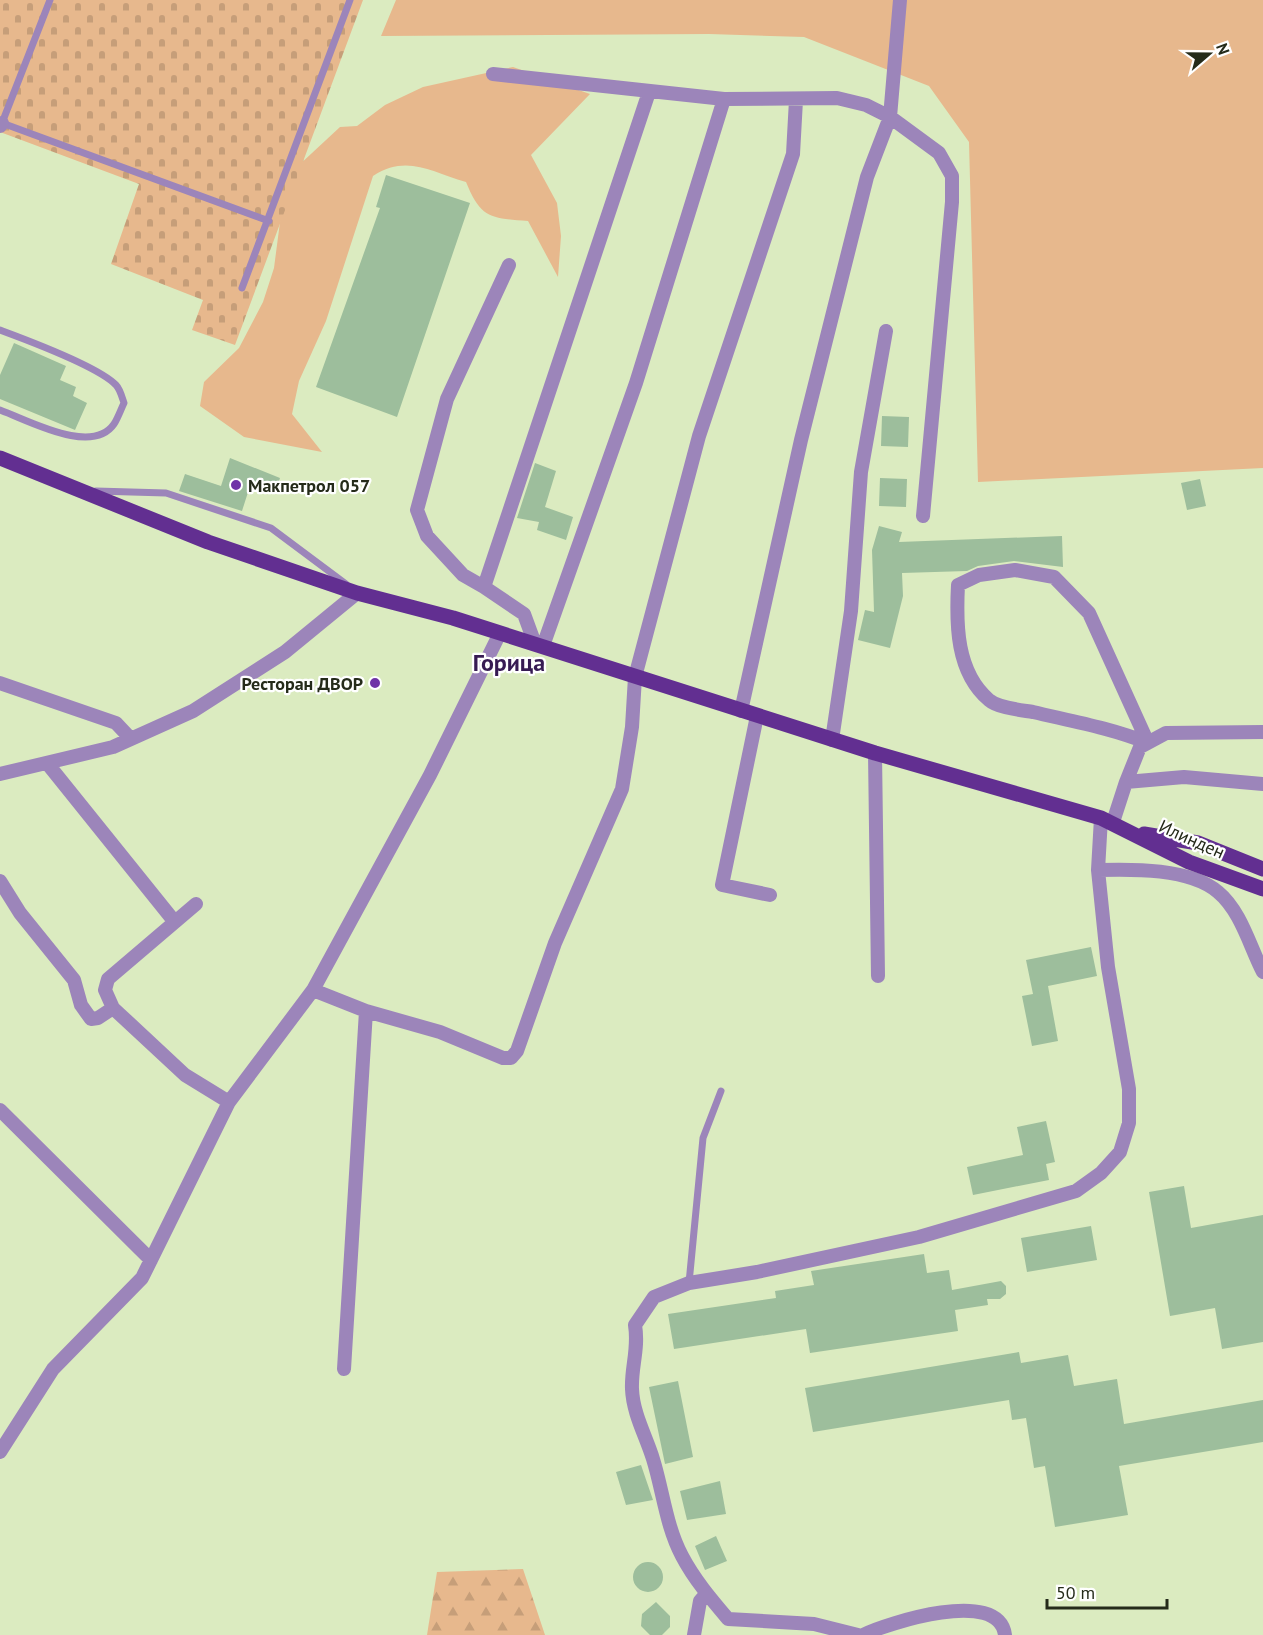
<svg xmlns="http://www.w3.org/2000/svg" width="1263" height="1635" font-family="'PT Sans',sans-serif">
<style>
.grass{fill:#e7b88d}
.forest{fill:url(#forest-firs)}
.cemetery{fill:url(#cemetery-stones)}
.building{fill:#9dbe9c}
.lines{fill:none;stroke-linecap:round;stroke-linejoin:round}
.lane{stroke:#9c85ba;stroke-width:7}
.street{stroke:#9c85ba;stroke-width:14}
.primary{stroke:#622f91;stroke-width:15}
.poi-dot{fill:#6f32a7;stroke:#fff;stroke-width:2}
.labels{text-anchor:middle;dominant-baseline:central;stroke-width:4.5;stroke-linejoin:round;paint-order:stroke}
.poi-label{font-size:18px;font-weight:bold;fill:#252b1a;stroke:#fff;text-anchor:start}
.street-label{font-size:18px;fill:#252b1a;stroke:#fff}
.district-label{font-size:24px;font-weight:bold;fill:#371b53;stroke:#fff}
</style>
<defs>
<pattern id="forest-firs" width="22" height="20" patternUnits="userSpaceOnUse" patternTransform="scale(1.5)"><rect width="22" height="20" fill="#e7b88d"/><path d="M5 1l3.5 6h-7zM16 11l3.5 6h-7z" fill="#c69e79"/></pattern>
<pattern id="cemetery-stones" width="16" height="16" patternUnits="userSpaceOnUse" patternTransform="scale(1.5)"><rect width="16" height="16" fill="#e7b88d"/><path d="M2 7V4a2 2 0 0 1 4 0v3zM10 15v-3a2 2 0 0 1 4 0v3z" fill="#c69e79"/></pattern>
</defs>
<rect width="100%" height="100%" fill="#dbebc0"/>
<path class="grass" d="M 396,0 L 1263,0 L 1263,468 L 978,482 L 969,142 L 929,86 L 804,37 L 709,34 L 381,36 Z
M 513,67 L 590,94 L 531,155 L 557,203 L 561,236 L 558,277 L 528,221 C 491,218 481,219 466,182 C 431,172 407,154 373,176 L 326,321 L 299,381 L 292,414 L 322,452 L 244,437 L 200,406 L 204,382 L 239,348 L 263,302 L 274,268 L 280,222 L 298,166 L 340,127 L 357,126 L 385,105 L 423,87 Z"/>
<path class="forest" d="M 523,1569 L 545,1635 L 427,1635 L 437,1572 Z"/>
<path class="cemetery" d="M 0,0 L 363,0 L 235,345 L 192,330 L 203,300 L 111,264 L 139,184 L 0,132 Z"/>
<path class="building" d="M 386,175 L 470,203 L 397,417 L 316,387 L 380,208 L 376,207 Z
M 14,343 L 66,366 L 60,380 L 76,387 L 73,396 L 87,403 L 75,430 L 0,399 L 0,375 Z
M 882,416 L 909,417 L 908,447 L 881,446 Z
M 230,458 L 280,478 L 275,494 L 250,486 L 242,511 L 179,491 L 185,474 L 221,486 Z
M 535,463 L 556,471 L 545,507 L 573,517 L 566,540 L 537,530 L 539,522 L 517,518 Z
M 880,478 L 907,479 L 906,507 L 879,506 Z
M 1200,479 L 1206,506 L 1187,510 L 1181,483 Z
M 879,526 L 902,532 L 899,542 L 1062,536 L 1063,567 L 1014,561 L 978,566 L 967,571 L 902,573 L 903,596 L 890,648 L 858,640 L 865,610 L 874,612 L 872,550 Z
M 1091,947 L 1097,976 L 1048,986 L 1058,1041 L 1032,1046 L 1022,996 L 1033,994 L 1026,960 Z
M 1046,1121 L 1055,1162 L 1046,1164 L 1049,1180 L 973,1195 L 967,1167 L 1023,1155 L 1017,1127 Z
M 1184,1186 L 1191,1228 L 1263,1215 L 1263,1342 L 1222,1349 L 1215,1308 L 1170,1316 L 1149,1192 Z
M 1091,1226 L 1097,1260 L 1027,1272 L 1021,1238 Z
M 924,1254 L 927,1273 L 949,1270 L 952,1290 L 1001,1281 L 1006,1286 L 1006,1294 L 1000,1299 L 987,1299 L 988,1305 L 955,1310 L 958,1331 L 810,1353 L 806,1329 L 674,1349 L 668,1314 L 776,1298 L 775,1291 L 814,1285 L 811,1271 Z
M 1019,1352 L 1021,1363 L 1068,1355 L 1074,1386 L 1117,1379 L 1124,1424 L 1263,1400 L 1263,1442 L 1119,1466 L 1128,1515 L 1055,1527 L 1045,1466 L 1034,1468 L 1026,1418 L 1012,1420 L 1009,1400 L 813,1432 L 805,1388 Z
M 678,1381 L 693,1457 L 665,1464 L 649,1387 Z
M 641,1465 L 653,1500 L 626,1505 L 616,1472 Z
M 720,1481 L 726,1514 L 687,1520 L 680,1491 Z
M 716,1536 L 727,1561 L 705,1570 L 695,1546 Z
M633 1577a15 15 0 1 1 30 0a15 15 0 1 1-30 0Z
M 656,1602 L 670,1616 L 670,1627 L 662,1635 L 650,1635 L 641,1626 L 642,1614 Z"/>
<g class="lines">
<path class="lane" d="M 50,0 L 2,123 L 269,221
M 242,288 L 350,0
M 0,330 C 27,340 98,366 116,385 C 120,389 122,397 124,403 C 121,409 118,418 114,424 C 92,456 28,420 0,410
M 96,491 L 166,493 L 271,528 L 346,584
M 689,1283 L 703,1138 L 721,1091"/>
<path class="street" d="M 493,74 L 724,99 L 837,98 L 866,105 L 890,117 L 939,153 L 952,176 L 952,202 L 923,516
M 0,126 L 2,123
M 1015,570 L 1054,577 L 1089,613 L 1148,743 C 1111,728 1071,721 1033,712 C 1021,710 998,708 989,700 C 956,672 956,624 958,585 L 979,575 Z
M 484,587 L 463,575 L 427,536 L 417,510 L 447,399 L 509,265
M 535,644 L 524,614 L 484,587 L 649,92
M 543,646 L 636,383 L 724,99
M 0,683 L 116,723 L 131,739
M 741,711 L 801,440 L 867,177 L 890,117 L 900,0
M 757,716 L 722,885 L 770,895
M 832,740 L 851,611 L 861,472 L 886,331
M 875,753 L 878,976
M 47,763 L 174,921
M 0,774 L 113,747 L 193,711 L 285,652 L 357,593
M 1126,782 L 1140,747 L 1166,733 L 1263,732
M 1113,822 L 1126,782 L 1184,777 L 1263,784
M 1098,870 C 1132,869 1190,868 1218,892 C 1241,911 1250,947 1263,972
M 0,881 L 20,913 L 74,980 L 81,1005 L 91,1019 L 98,1018 L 113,1008
M 196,904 L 108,979 L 105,990 L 113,1008 L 185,1075 L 229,1102
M 313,990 L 366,1011 L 440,1032 L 503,1058 L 511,1058 L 517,1051 L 555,943 L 622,789 L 632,727 L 635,677 L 699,436 L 793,154 L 796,100
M 0,1110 L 151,1260
M 344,1369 L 366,1011
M 0,1452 L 53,1369 L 142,1278 L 229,1102 L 313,990 L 430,775 L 500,633
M 694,1635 L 700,1601 L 706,1594
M 858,1635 L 814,1624 L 728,1619 C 711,1599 694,1579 682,1556 C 666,1526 663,1491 653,1459 C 646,1436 633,1414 632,1389 C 631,1367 639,1349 635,1325 L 654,1297 L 689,1283 L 757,1272 L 919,1237 L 1076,1191 L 1101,1173 L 1120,1152 L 1129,1123 L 1129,1089 L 1108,967 L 1098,870 L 1101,818
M 863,1635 C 888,1623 999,1587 1005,1635"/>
<path class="primary" d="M 0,458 L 208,542 L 357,593 L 453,618 L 875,753 L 1101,818 L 1189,862 L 1263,889
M 1144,834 L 1198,843 L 1263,869"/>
</g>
<g class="poi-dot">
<circle cx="236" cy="485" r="6"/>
<circle cx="375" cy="683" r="6"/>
</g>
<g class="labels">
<g class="poi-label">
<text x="248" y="485">Макпетрол 057</text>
<text x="363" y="683" text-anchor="end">Ресторан ДВОР</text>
</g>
<g class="street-label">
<text transform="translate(1192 839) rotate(24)">Илинден</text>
</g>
<g class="district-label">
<text x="509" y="662">Горица</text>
</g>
</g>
<g transform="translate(1209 54) rotate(70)" stroke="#ffffff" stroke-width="4.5" paint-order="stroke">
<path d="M0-4.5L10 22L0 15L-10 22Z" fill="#252b1a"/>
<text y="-9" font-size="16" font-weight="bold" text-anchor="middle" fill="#252b1a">N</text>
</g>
<path d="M1047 1599v9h120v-9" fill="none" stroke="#252b1a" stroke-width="3"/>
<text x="1056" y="1599" font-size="18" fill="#252b1a" stroke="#ffffff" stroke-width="4.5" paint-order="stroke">50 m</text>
</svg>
